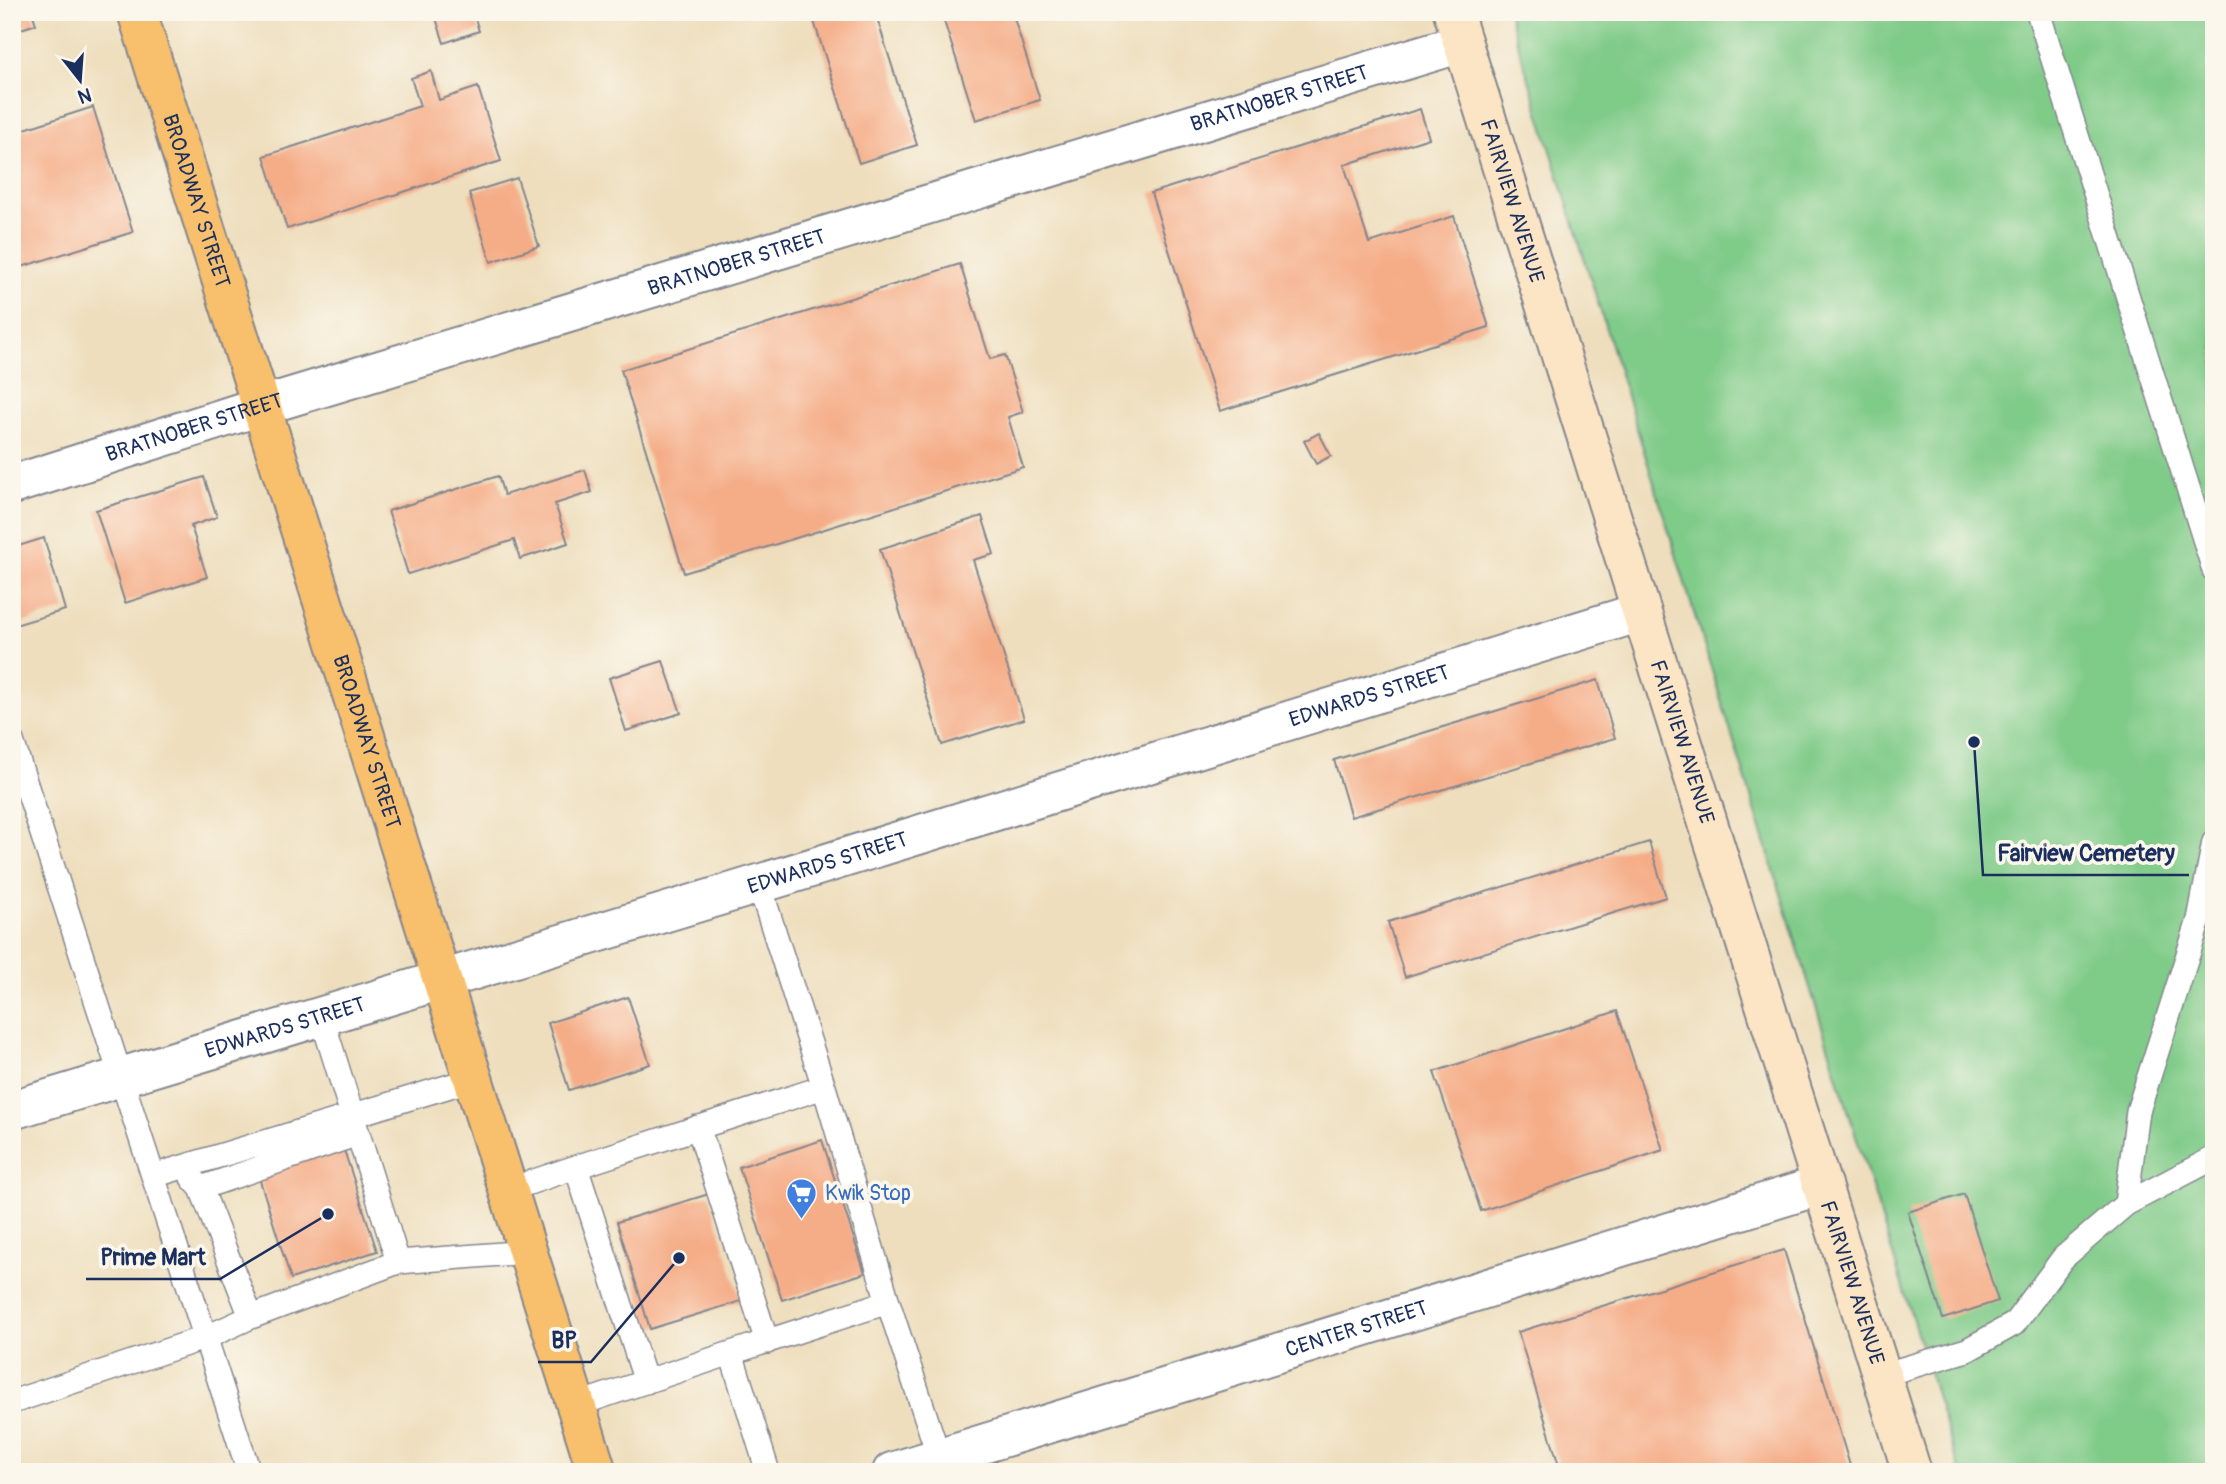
<svg xmlns="http://www.w3.org/2000/svg" width="2226" height="1484" font-family="Pangolin,sans-serif">
<style>
.green{fill:#7fcb88;stroke:#4d7d73;stroke-width:2}
.building{fill:#f5ad88}
.lines{fill:none;stroke-linecap:round;stroke-linejoin:round}
.lane-casing{stroke:#84868e;stroke-width:26}
.street-casing{stroke:#84868e;stroke-width:42}
.secondary-casing{stroke:#84868e;stroke-width:42}
.primary-casing{stroke:#84868e;stroke-width:42}
.lane{stroke:#fff;stroke-width:23}
.street{stroke:#fff;stroke-width:38}
.secondary{stroke:#fce5c4;stroke-width:38}
.primary{stroke:#f8bf6c;stroke-width:38}
.labels{text-anchor:middle;dominant-baseline:central;stroke-width:7;stroke-linejoin:round;paint-order:stroke}
.street-label{font-size:21px;fill:#1b2f5e;stroke:#fbf7ec}
.shop-label{font-size:21px;fill:#366cbe;stroke:#fbf7ec;text-anchor:start}
.leader{fill:none;stroke:#1b2f5e;stroke-width:2.5}
.callout-dot{fill:#1b2f5e;stroke:#fbf7ec;stroke-width:2.5}
.callout-label{font-size:23px;text-anchor:middle;font-weight:bold;fill:#1b2f5e;stroke:#fbf7ec;stroke-width:7;stroke-linejoin:round;paint-order:stroke}
</style>
<rect width="100%" height="100%" fill="#fbf7ec"/>
<filter id="ink" filterUnits="userSpaceOnUse"><feTurbulence type="fractalNoise" baseFrequency=".0143" numOctaves="2"/><feDisplacementMap in="SourceGraphic" scale="14" xChannelSelector="R" yChannelSelector="G"/><feConvolveMatrix kernelMatrix="1 2 1 2 8 2 1 2 1" color-interpolation-filters="sRGB"/></filter>
<filter id="wash" filterUnits="userSpaceOnUse"><feTurbulence type="fractalNoise" baseFrequency=".00686" numOctaves="4" result="noise"/><feDisplacementMap in="SourceGraphic" scale="28" xChannelSelector="R" yChannelSelector="G"/><feGaussianBlur stdDeviation="1.57" result="paint"/><feColorMatrix in="noise" values="0 0 0 0 0 0 0 0 0 0 0 0 0 0 0 0 0 1.4 0 .05"/><feComposite in="paint" operator="in"/></filter>
<g filter="url(#wash)">
<rect width="100%" height="100%" fill="#eedebd"/>
<path class="green" d="M 1508,12 L 2214,12 L 2214,1472 L 1960,1472 Z"/>
<g id="blocks">
<path class="building" d="M 12,12 L 32,12 L 36,24 L 12,32 Z
M 434,12 L 473,12 L 479,31 L 444,43 Z
M 811,12 L 875,12 L 917,145 L 859,163 Z
M 941,12 L 1012,12 L 1040,100 L 976,120 Z
M 431,71 L 439,100 L 478,87 L 501,161 L 287,229 L 264,156 L 420,106 L 411,78 Z
M 93,107 L 133,232 L 12,270 L 12,133 Z
M 1420,109 L 1429,138 L 1344,165 L 1369,243 L 1454,216 L 1489,327 L 1220,411 L 1151,193 Z
M 517,178 L 539,246 L 491,262 L 469,193 Z
M 960,264 L 990,359 L 1005,355 L 1023,412 L 1008,417 L 1023,467 L 684,573 L 621,370 Z
M 1319,433 L 1331,456 L 1316,464 L 1304,441 Z
M 585,470 L 592,492 L 555,504 L 568,543 L 520,559 L 514,540 L 408,574 L 388,511 L 498,476 L 504,495 Z
M 204,477 L 217,517 L 191,526 L 207,577 L 125,603 L 96,510 Z
M 982,516 L 994,554 L 973,560 L 1024,719 L 942,745 L 880,549 Z
M 44,538 L 65,610 L 12,626 L 12,548 Z
M 663,661 L 681,713 L 626,731 L 609,678 Z
M 1598,680 L 1615,738 L 1351,817 L 1334,760 Z
M 1649,842 L 1666,897 L 1405,977 L 1388,922 Z
M 628,997 L 650,1064 L 569,1090 L 548,1023 Z
M 1617,1011 L 1663,1150 L 1481,1211 L 1434,1072 Z
M 822,1140 L 865,1273 L 782,1300 L 739,1167 Z
M 342,1144 L 377,1251 L 291,1279 L 257,1171 Z
M 709,1194 L 741,1301 L 650,1329 L 617,1222 Z
M 1964,1194 L 1998,1301 L 1943,1319 L 1908,1212 Z
M 1784,1250 L 1852,1472 L 1561,1472 L 1518,1332 Z"/>
</g>
</g>
<g filter="url(#ink)">
<use href="#blocks" fill-opacity="0" stroke="#84868e" stroke-width="2"/>
<g class="lines">
<defs>
<path id="lane" d="M 2038,12 L 2214,570
M 12,741 L 249,1472
M 759,884 L 824,1087
M 321,1015 L 398,1262
M 698,1127 L 767,1342
M 576,1167 L 824,1087 L 888,1302 L 939,1457
M 153,1176 L 473,1079
M 192,1178 L 201,1188 L 251,1317
M 201,1188 L 358,1134
M 508,1190 L 576,1167 L 646,1382
M 2126,1204 L 2138,1111 L 2199,920 L 2214,842
M 731,1353 L 888,1302
M 1882,1375 L 1967,1350 L 2014,1324 L 2063,1258 L 2126,1204 L 2214,1158
M 12,1402 L 207,1337 L 251,1317 L 398,1262 L 528,1252
M 576,1405 L 731,1353 L 768,1472"/>
<g id="street">
<path id="s1" d="M 12,485 L 261,406 L 1462,43"/>
<path id="s2" d="M 12,1110 L 759,884 L 1641,612"/>
<path id="s3" d="M 892,1472 L 1822,1185"/>
</g>
<g id="secondary">
<path id="s4" d="M 1453,12 L 1912,1472"/>
</g>
<g id="primary">
<path id="s5" d="M 137,12 L 597,1472"/>
</g>
</defs>
<use href="#lane" class="lane-casing"/>
<use href="#street" class="street-casing"/>
<use href="#secondary" class="secondary-casing"/>
<use href="#primary" class="primary-casing"/>
<use href="#lane" class="lane"/>
<use href="#street" class="street"/>
<use href="#secondary" class="secondary"/>
<use href="#primary" class="primary"/>
</g>
</g>
<defs>
<symbol id="supermarket-pin" viewBox="-11 -11 22 30"><path d="M0 17L-7.5 6A9.5 9.5 0 1 1 7.5 6Z" fill="#3f7fe0" stroke="#fbf7ec"/><path d="M-6-5.5h2.5l.6 2H6L4.5 2H-2.5L-4.4-4H-6ZM-1.5 3.2a1.3 1.3 0 1 0 .1 0ZM3 3.2a1.3 1.3 0 1 0 .1 0Z" fill="#fff"/></symbol>
</defs>
<g fill-rule="evenodd">
<use href="#supermarket-pin" x="784" y="1176" width="35" height="47"/>
</g>
<g class="labels">
<g class="street-label">
<text stroke="none"><textPath href="#s1" startOffset="1325">BRATNOBER STREET</textPath></text>
<text stroke="none"><textPath href="#s5" startOffset="198">BROADWAY STREET</textPath></text>
<text stroke="none"><textPath href="#s4" startOffset="198">FAIRVIEW AVENUE</textPath></text>
<text stroke="none"><textPath href="#s1" startOffset="758">BRATNOBER STREET</textPath></text>
<text stroke="none"><textPath href="#s1" startOffset="191">BRATNOBER STREET</textPath></text>
<text stroke="none"><textPath href="#s2" startOffset="1419">EDWARDS STREET</textPath></text>
<text stroke="none"><textPath href="#s5" startOffset="765">BROADWAY STREET</textPath></text>
<text stroke="none"><textPath href="#s4" startOffset="765">FAIRVIEW AVENUE</textPath></text>
<text stroke="none"><textPath href="#s2" startOffset="852">EDWARDS STREET</textPath></text>
<text stroke="none"><textPath href="#s2" startOffset="285">EDWARDS STREET</textPath></text>
<text stroke="none"><textPath href="#s4" startOffset="1332">FAIRVIEW AVENUE</textPath></text>
<text stroke="none"><textPath href="#s3" startOffset="486">CENTER STREET</textPath></text>
</g>
<g class="shop-label">
<text x="825" y="1193">Kwik Stop</text>
</g>
</g>
<path class="leader" d="M1974 742L1983 875H2189M328 1214L220 1279H86M679 1258L591 1362H538"/>
<g class="callout-dot">
<circle cx="1974" cy="742" r="7"/>
<circle cx="328" cy="1214" r="7"/>
<circle cx="679" cy="1258" r="7"/>
</g>
<g class="callout-label">
<text x="2086" y="861">Fairview Cemetery</text>
<text x="153" y="1265">Prime Mart</text>
<text x="564" y="1348">BP</text>
</g>
<rect width="2226" height="1484" fill="none" stroke="#fbf7ec" stroke-width="42"/>
<g transform="translate(80 80) rotate(163)" stroke="#fbf7ec" stroke-width="5" paint-order="stroke">
<path d="M0-5L12 26L0 18L-12 26Z" fill="#1b2f5e"/>
<text y="-10" font-size="19" font-weight="bold" text-anchor="middle" fill="#1b2f5e">N</text>
</g>
</svg>
